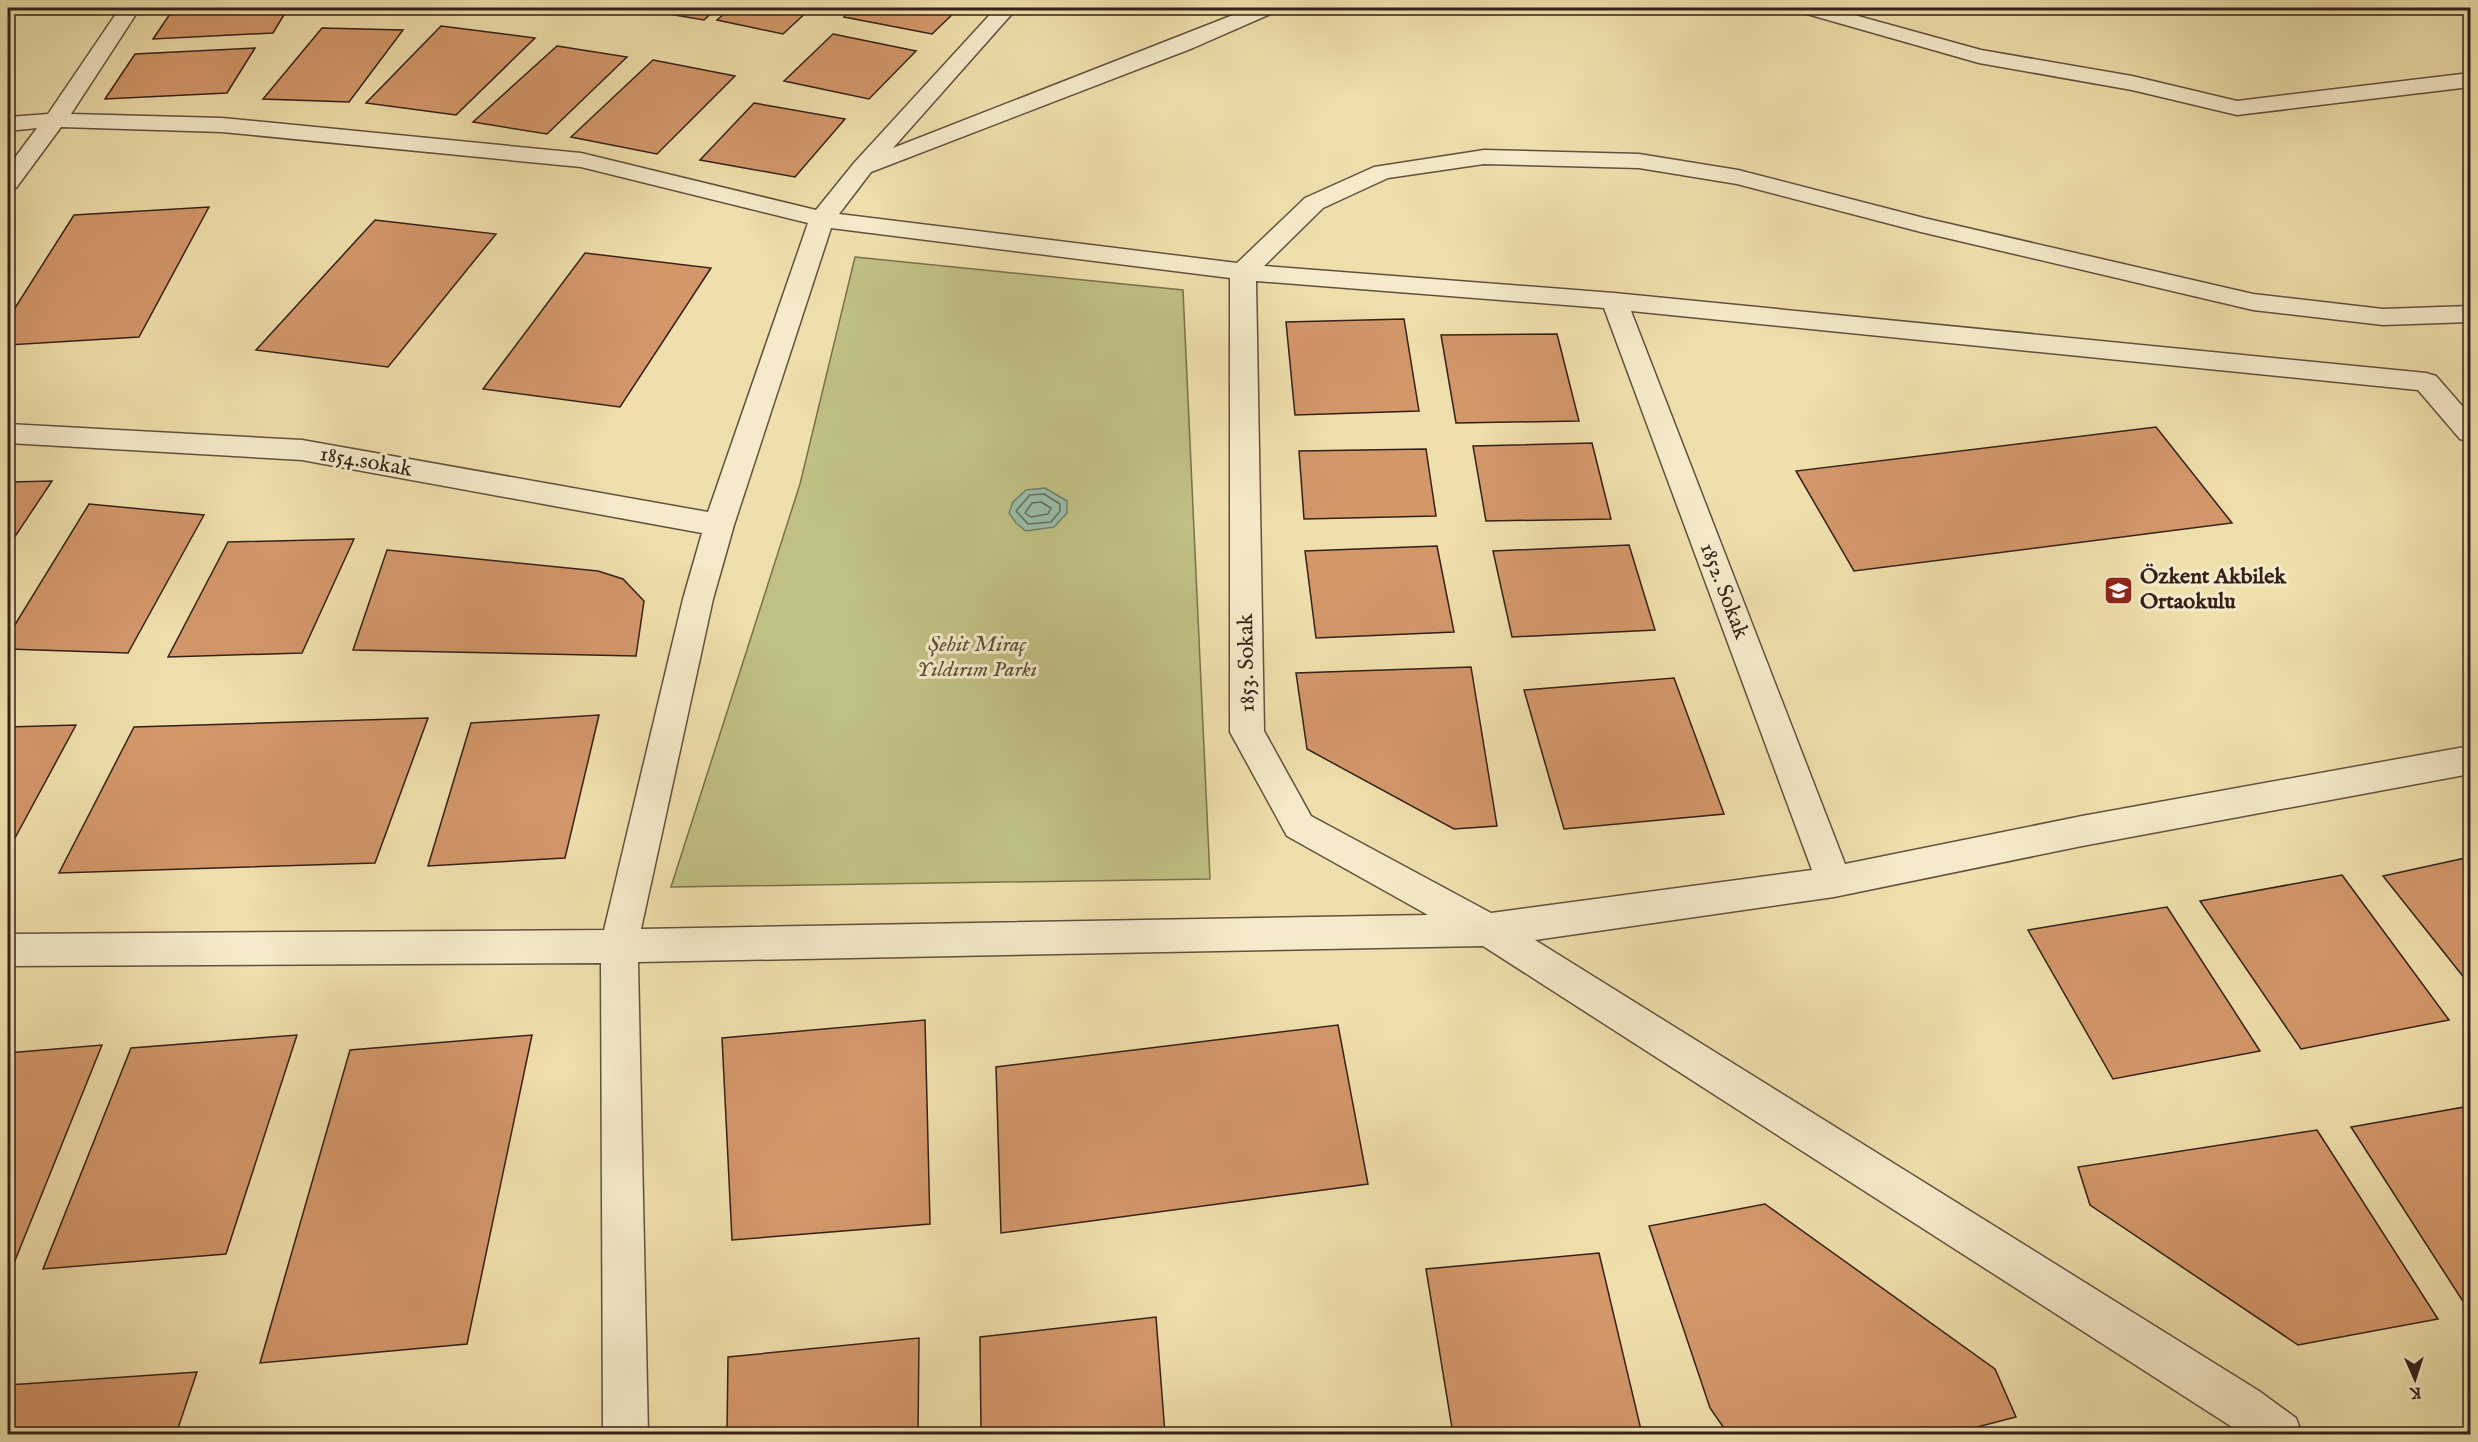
<svg xmlns="http://www.w3.org/2000/svg" width="2478" height="1442" font-family="'IM FELL English',serif">
<style>
.green{fill:#c0c084;stroke:#7a704e;stroke-width:1.5}
.water{fill:#9abda7;stroke:#717e6e;stroke-width:1.5}
.lines{fill:none;stroke-linecap:round;stroke-linejoin:round}
.shore{stroke:#676e60;stroke-width:1.5}
.building{fill:#d3976a;stroke:#342019;stroke-width:1.5}
.minor-casing{stroke:#63503e;stroke-width:3}
.minor{fill:#f5eac9;fill-rule:evenodd}
.labels{text-anchor:middle;dominant-baseline:central;stroke-width:6;stroke-linejoin:round;paint-order:stroke}
.street-label{font-size:22px;fill:#342019;stroke:#f5eac9}
.poi-label{font-size:22px;font-weight:bold;fill:#342019;stroke:#f5eac9;text-anchor:start}
.park-label{font-size:22px;font-style:italic;fill:#5e5039;stroke:#f5eac9}
</style>
<rect width="100%" height="100%" fill="#efdfac"/>
<filter id="stains"><feTurbulence type="fractalNoise" baseFrequency=".00333" numOctaves="4"/><feColorMatrix values="0 0 0 0 .2 0 0 0 0 .09 0 0 0 0 .02 0 0 0 .5 -.17"/></filter>
<radialGradient id="worn" r=".72"><stop offset=".6" stop-color="#630" stop-opacity="0"/><stop offset="1" stop-color="#630" stop-opacity=".3"/></radialGradient>
<path class="green" d="M 855,257 L 1183,290 L 1210,879 L 671,887 L 800,484 Z"/>
<path class="water" d="M 1045,488 L 1067,501 L 1067,513 L 1054,527 L 1026,531 L 1016,523 L 1009,513 L 1013,502 L 1026,490 Z"/>
<g class="lines">
<path class="shore" d="M 1044,494 L 1060,504 L 1060,511 L 1051,522 L 1028,524 L 1016,511 L 1030,495 Z
M 1041,502 L 1051,508 L 1048,514 L 1031,517 L 1025,513 L 1032,503 Z"/>
</g>
<path class="building" d="M 174,8 L 288,8 L 273,33 L 153,39 Z
M 648,8 L 717,8 L 704,20 L 644,10 Z
M 731,8 L 811,8 L 783,34 L 717,20 Z
M 854,8 L 959,8 L 932,34 L 844,17 Z
M 441,26 L 535,38 L 456,115 L 366,103 Z
M 322,28 L 403,30 L 349,102 L 263,99 Z
M 833,34 L 916,51 L 869,99 L 784,81 Z
M 557,46 L 627,57 L 547,134 L 473,122 Z
M 255,48 L 227,93 L 105,99 L 135,54 Z
M 653,60 L 735,76 L 657,154 L 571,137 Z
M 754,103 L 845,119 L 795,177 L 700,160 Z
M 209,207 L 139,337 L 8,345 L 8,319 L 74,215 Z
M 375,220 L 496,234 L 388,367 L 256,350 Z
M 585,253 L 711,268 L 620,407 L 483,389 Z
M 1404,319 L 1419,411 L 1295,415 L 1286,322 Z
M 1557,334 L 1579,421 L 1456,423 L 1441,335 Z
M 2156,427 L 2232,523 L 1854,571 L 1796,471 Z
M 1592,443 L 1611,519 L 1486,521 L 1473,446 Z
M 1426,449 L 1436,516 L 1304,519 L 1299,451 Z
M 52,481 L 8,547 L 8,482 Z
M 89,504 L 204,515 L 128,653 L 8,649 L 8,636 Z
M 354,539 L 302,653 L 168,657 L 228,542 Z
M 1629,545 L 1655,630 L 1512,637 L 1493,551 Z
M 1437,546 L 1454,632 L 1316,638 L 1305,551 Z
M 387,550 L 598,571 L 623,579 L 644,601 L 636,656 L 353,650 Z
M 1471,667 L 1497,826 L 1454,829 L 1307,749 L 1296,673 Z
M 1674,678 L 1724,814 L 1564,829 L 1524,690 Z
M 599,715 L 565,858 L 428,866 L 471,723 Z
M 428,718 L 375,863 L 59,873 L 134,727 Z
M 76,725 L 8,851 L 8,727 Z
M 2470,857 L 2470,985 L 2383,876 Z
M 2342,875 L 2449,1020 L 2301,1049 L 2200,901 Z
M 2167,907 L 2260,1051 L 2113,1079 L 2028,930 Z
M 925,1020 L 930,1224 L 732,1240 L 722,1038 Z
M 1338,1025 L 1368,1184 L 1001,1233 L 996,1067 Z
M 297,1035 L 226,1254 L 43,1269 L 131,1048 Z
M 532,1035 L 467,1344 L 260,1363 L 350,1050 Z
M 102,1045 L 12,1268 L 8,1268 L 8,1053 Z
M 2470,1106 L 2470,1302 L 2464,1303 L 2351,1127 Z
M 2317,1130 L 2438,1319 L 2298,1345 L 2090,1205 L 2078,1167 Z
M 1765,1204 L 1995,1369 L 2016,1417 L 1950,1434 L 1728,1434 L 1710,1408 L 1649,1226 Z
M 1599,1253 L 1642,1434 L 1453,1434 L 1426,1269 Z
M 1156,1317 L 1165,1434 L 981,1434 L 980,1337 Z
M 919,1338 L 918,1434 L 727,1434 L 728,1357 Z
M 197,1372 L 176,1434 L 8,1434 L 8,1385 Z"/>
<g class="lines">
<defs>
<path id="minor" d="M 120,8 L 140,8 L 71,114 L 222,118 L 581,153 L 816,210 L 854,163 L 996,8 L 1017,8 L 893,148 L 1251,8 L 1278,8 L 1275,12 L 1193,48 L 871,172 L 839,214 L 1237,263 L 1305,198 L 1374,167 L 1484,150 L 1639,154 L 1738,170 L 1924,218 L 2253,294 L 2383,309 L 2470,306 L 2470,322 L 2383,325 L 2253,310 L 1921,232 L 1737,184 L 1639,168 L 1484,164 L 1388,178 L 1323,208 L 1264,266 L 1614,293 L 2426,373 L 2436,376 L 2470,415 L 2470,442 L 2460,439 L 2418,390 L 1631,311 L 1845,864 L 2082,816 L 2470,746 L 2470,774 L 2082,846 L 1834,897 L 1535,940 L 2259,1391 L 2296,1418 L 2302,1434 L 2243,1434 L 1483,946 L 638,962 L 648,1434 L 603,1434 L 601,963 L 8,966 L 8,934 L 604,930 L 683,599 L 702,533 L 302,460 L 8,443 L 8,424 L 302,440 L 708,512 L 808,223 L 581,167 L 222,132 L 61,127 L 16,188 L 8,190 L 8,167 L 37,128 L 8,131 L 8,117 L 48,114 ZM 831,228 L 1230,278 L 1230,732 L 1287,836 L 1428,915 L 641,929 L 713,599 L 734,525 ZM 1256,281 L 1604,308 L 1812,870 L 1491,913 L 1311,816 L 1264,731 Z
M 1797,8 L 1829,8 L 1981,50 L 2132,76 L 2237,101 L 2470,73 L 2470,87 L 2237,115 L 2132,90 L 1979,63 L 1800,12 Z"/>
</defs>
<use href="#minor" class="minor-casing"/>
<use href="#minor" class="minor"/>
</g>
<defs>
<symbol id="school-square" viewBox="-11 -11 22 22"><rect x="-9" y="-9" width="18" height="18" rx="4" fill="#8f2418" stroke="#f5eac9"/><path d="M0-5L7-2L0 1L-7-2ZM-4 1L0 2.5L4 1V4Q0 6-4 4Z" fill="#fff"/></symbol>
</defs>
<g fill-rule="evenodd">
<use href="#school-square" x="2102" y="574" width="33" height="33"/>
</g>
<g class="labels">
<g class="street-label">
<text transform="translate(366 462) rotate(10)">1854.sokak</text>
<text transform="translate(1724 591) rotate(69)">1852. Sokak</text>
<text transform="translate(1247 663) rotate(-91)">1853. Sokak</text>
</g>
<g class="poi-label">
<text x="2140" y="577">Özkent Akbilek<tspan x="2140" dy="25">Ortaokulu</tspan></text>
</g>
<g class="park-label">
<text x="977" y="645">Şehit Miraç<tspan x="977" dy="25">Yıldırım Parkı</tspan></text>
</g>
</g>
<rect width="2478" height="1442" fill="none" stroke="#efdfac" stroke-width="30"/>
<rect x="9" y="9" width="2460" height="1424" fill="none" stroke="#342019" stroke-width="3"/>
<rect x="15" y="15" width="2448" height="1412" fill="none" stroke="#342019" stroke-width="1.5"/>
<g transform="translate(2415 1379) rotate(177)" stroke="#f5eac9" stroke-width="4.5" paint-order="stroke">
<path d="M0-4.5L10 22L0 15L-10 22Z" fill="#342019"/>
<text y="-9" font-size="16" font-weight="bold" text-anchor="middle" fill="#342019">K</text>
</g>
<rect width="100%" height="100%" filter="url(#stains)"/>
<rect width="100%" height="100%" fill="url(#worn)"/>
</svg>
